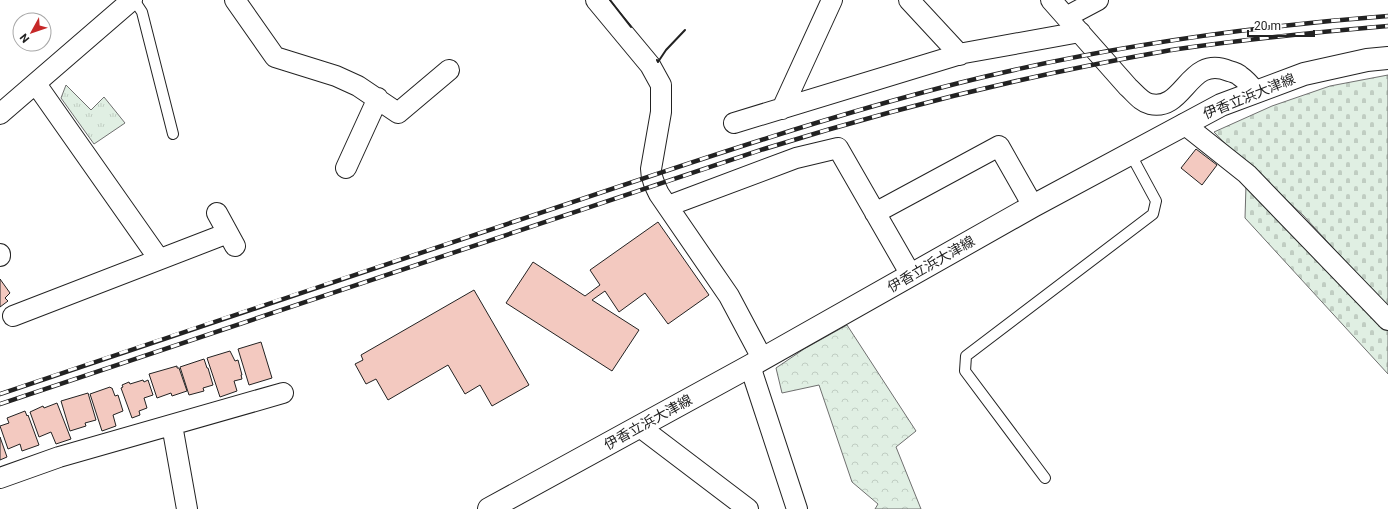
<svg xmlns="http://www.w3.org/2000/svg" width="1388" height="509" font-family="Roboto,'Noto Sans JP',sans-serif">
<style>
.forest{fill:url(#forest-crowns);stroke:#6f6f6f}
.cemetery{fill:url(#cemetery-stones);stroke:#6f6f6f}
.park{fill:url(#park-tufts);stroke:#6f6f6f}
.building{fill:#f3c9c0;stroke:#222}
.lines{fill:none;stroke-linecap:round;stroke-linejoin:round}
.lane-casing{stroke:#222;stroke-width:12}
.street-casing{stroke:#222;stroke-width:22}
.primary-casing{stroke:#222;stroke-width:24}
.lane{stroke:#fff;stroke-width:10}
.street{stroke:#fff;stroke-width:20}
.primary{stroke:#fff;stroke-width:22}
.rail-casing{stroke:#222;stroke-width:4.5}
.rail{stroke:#fff;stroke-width:3;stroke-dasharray:9;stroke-linecap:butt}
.wall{stroke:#222;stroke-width:2}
.labels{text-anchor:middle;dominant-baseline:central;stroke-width:3;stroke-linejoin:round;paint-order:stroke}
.street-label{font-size:14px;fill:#222;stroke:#fff}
</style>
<defs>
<pattern id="forest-crowns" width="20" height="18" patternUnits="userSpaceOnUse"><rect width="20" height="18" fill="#e0efe3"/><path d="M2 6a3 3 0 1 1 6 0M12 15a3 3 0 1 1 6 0" fill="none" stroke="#c0cdc2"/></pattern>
<pattern id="cemetery-stones" width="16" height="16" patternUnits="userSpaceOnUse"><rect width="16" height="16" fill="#e0efe3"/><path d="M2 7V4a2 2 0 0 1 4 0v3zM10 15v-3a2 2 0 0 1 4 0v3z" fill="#c0cdc2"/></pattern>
<pattern id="park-tufts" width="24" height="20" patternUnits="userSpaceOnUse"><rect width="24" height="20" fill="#e0efe3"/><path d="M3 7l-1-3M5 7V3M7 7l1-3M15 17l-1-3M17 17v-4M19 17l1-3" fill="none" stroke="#c0cdc2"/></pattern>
</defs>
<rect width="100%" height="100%" fill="#fff"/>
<path class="forest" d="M 847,325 L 916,431 L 896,447 L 921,509 L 875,509 L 878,504 L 852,482 L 819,385 L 782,393 L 776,368 L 804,349 Z"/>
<path class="cemetery" d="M 1388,75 L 1388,308 L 1303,215 L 1235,154 L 1214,132 L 1272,106 L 1330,86 Z
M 1246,185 L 1330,267 L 1388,330 L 1388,374 L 1245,218 Z"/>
<path class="park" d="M 66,85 L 91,110 L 104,97 L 125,123 L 94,144 L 61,98 Z"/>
<path class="building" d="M 1196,149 L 1217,165 L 1202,185 L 1181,168 Z
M 658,222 L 709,295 L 668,324 L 645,293 L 619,312 L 605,291 L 592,300 L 639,330 L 612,371 L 506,303 L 533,262 L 585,296 L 600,285 L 590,270 Z
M 0,279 L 10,293 L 5,298 L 8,301 L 0,307 Z
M 474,290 L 529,385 L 492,406 L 480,385 L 465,394 L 448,365 L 388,400 L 376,379 L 366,384 L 355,364 L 363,360 L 361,355 Z
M 261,342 L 272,378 L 249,385 L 238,349 Z
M 230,351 L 235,361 L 238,360 L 242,375 L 241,375 L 242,379 L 234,381 L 237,391 L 220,397 L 207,358 Z
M 204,359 L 207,368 L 208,368 L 213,385 L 203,388 L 204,391 L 189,395 L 180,367 Z
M 177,366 L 177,368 L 179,368 L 187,391 L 172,396 L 171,393 L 157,398 L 149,374 Z
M 143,380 L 144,382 L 148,380 L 153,395 L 144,398 L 147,408 L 139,411 L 140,415 L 132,418 L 121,388 L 123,387 L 122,385 L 129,382 L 130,384 Z
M 110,387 L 111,388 L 112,388 L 115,396 L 118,395 L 123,411 L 113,415 L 116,426 L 102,431 L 90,394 Z
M 88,393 L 96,420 L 85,423 L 86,426 L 70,431 L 61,401 Z
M 57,403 L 71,439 L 56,444 L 51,432 L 39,437 L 30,412 L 43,406 L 44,408 Z
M 25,411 L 27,416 L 28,415 L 39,445 L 22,451 L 20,444 L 8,449 L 0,426 L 9,423 L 7,418 Z
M 0,437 L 7,457 L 0,460 Z"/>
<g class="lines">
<defs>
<path id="lane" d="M 134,0 L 142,12 L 173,134
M 1045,478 L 965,371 L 966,356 L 1153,214 L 1156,201 L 1130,153"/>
<path id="street" d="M 235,0 L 275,57 L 336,76 L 358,86 L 398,113 L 449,70
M 596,0 L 650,65 L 661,85 L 661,112 L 651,169 C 651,178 655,186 659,194 L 729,296 L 762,358
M 909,0 L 960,55
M 1051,0 L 1128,87 C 1135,93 1141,102 1150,104 C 1185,112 1188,54 1229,71 C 1233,72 1237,73 1240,76 C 1246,80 1251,86 1255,91
M 1066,17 L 1098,0
M 36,84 L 159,259
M 782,109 L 832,0
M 0,114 L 132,0
M 734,123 L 964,53 L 1080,32
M 1184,124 L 1247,174 L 1388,320
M 346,168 L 378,98
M 668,206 L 796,158 L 838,148 L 911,275
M 217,213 L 235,246
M 875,213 L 999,146 L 1033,206
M 0,254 L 0,256
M 13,316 L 228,233
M 750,366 L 797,509
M 172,425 L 187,509
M 640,427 L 748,509
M 0,478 L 59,457 L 283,393"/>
<path id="primary" d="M 489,509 L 750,366 L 1033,206 L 1221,105 L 1304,74 L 1367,60 L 1388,58"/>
</defs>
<use href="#lane" class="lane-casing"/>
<use href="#street" class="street-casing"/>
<use href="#primary" class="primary-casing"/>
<use href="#lane" class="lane"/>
<use href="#street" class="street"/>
<use href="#primary" class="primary"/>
<defs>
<path id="rail" d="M 0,394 C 172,335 344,278 516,221 C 663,172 809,121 959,83 C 1099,48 1244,27 1388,16
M 0,404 L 764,149 C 870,116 977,88 1087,66 C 1117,60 1147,54 1178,49 C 1248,39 1318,32 1388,26"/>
</defs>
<use href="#rail" class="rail-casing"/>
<use href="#rail" class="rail"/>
<path class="wall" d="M 610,0 L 631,27
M 657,60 L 658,62 L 666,50 L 685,30"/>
</g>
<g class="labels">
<g class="street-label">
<text transform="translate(1249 96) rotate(-22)">伊香立浜大津線</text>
<text transform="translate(931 264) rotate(-30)">伊香立浜大津線</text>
<text transform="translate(648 422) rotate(-29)">伊香立浜大津線</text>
</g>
</g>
<g transform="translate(32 32) rotate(230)"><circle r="19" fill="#ffffff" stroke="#a7a7a7"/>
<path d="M0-3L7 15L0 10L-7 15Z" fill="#c62828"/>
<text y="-6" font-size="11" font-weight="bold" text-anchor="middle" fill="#222222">N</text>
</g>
<path d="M1248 30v6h66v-6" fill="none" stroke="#222222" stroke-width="2"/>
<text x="1254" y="30" font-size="12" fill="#222222" stroke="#ffffff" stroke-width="3" paint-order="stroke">20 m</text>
</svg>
